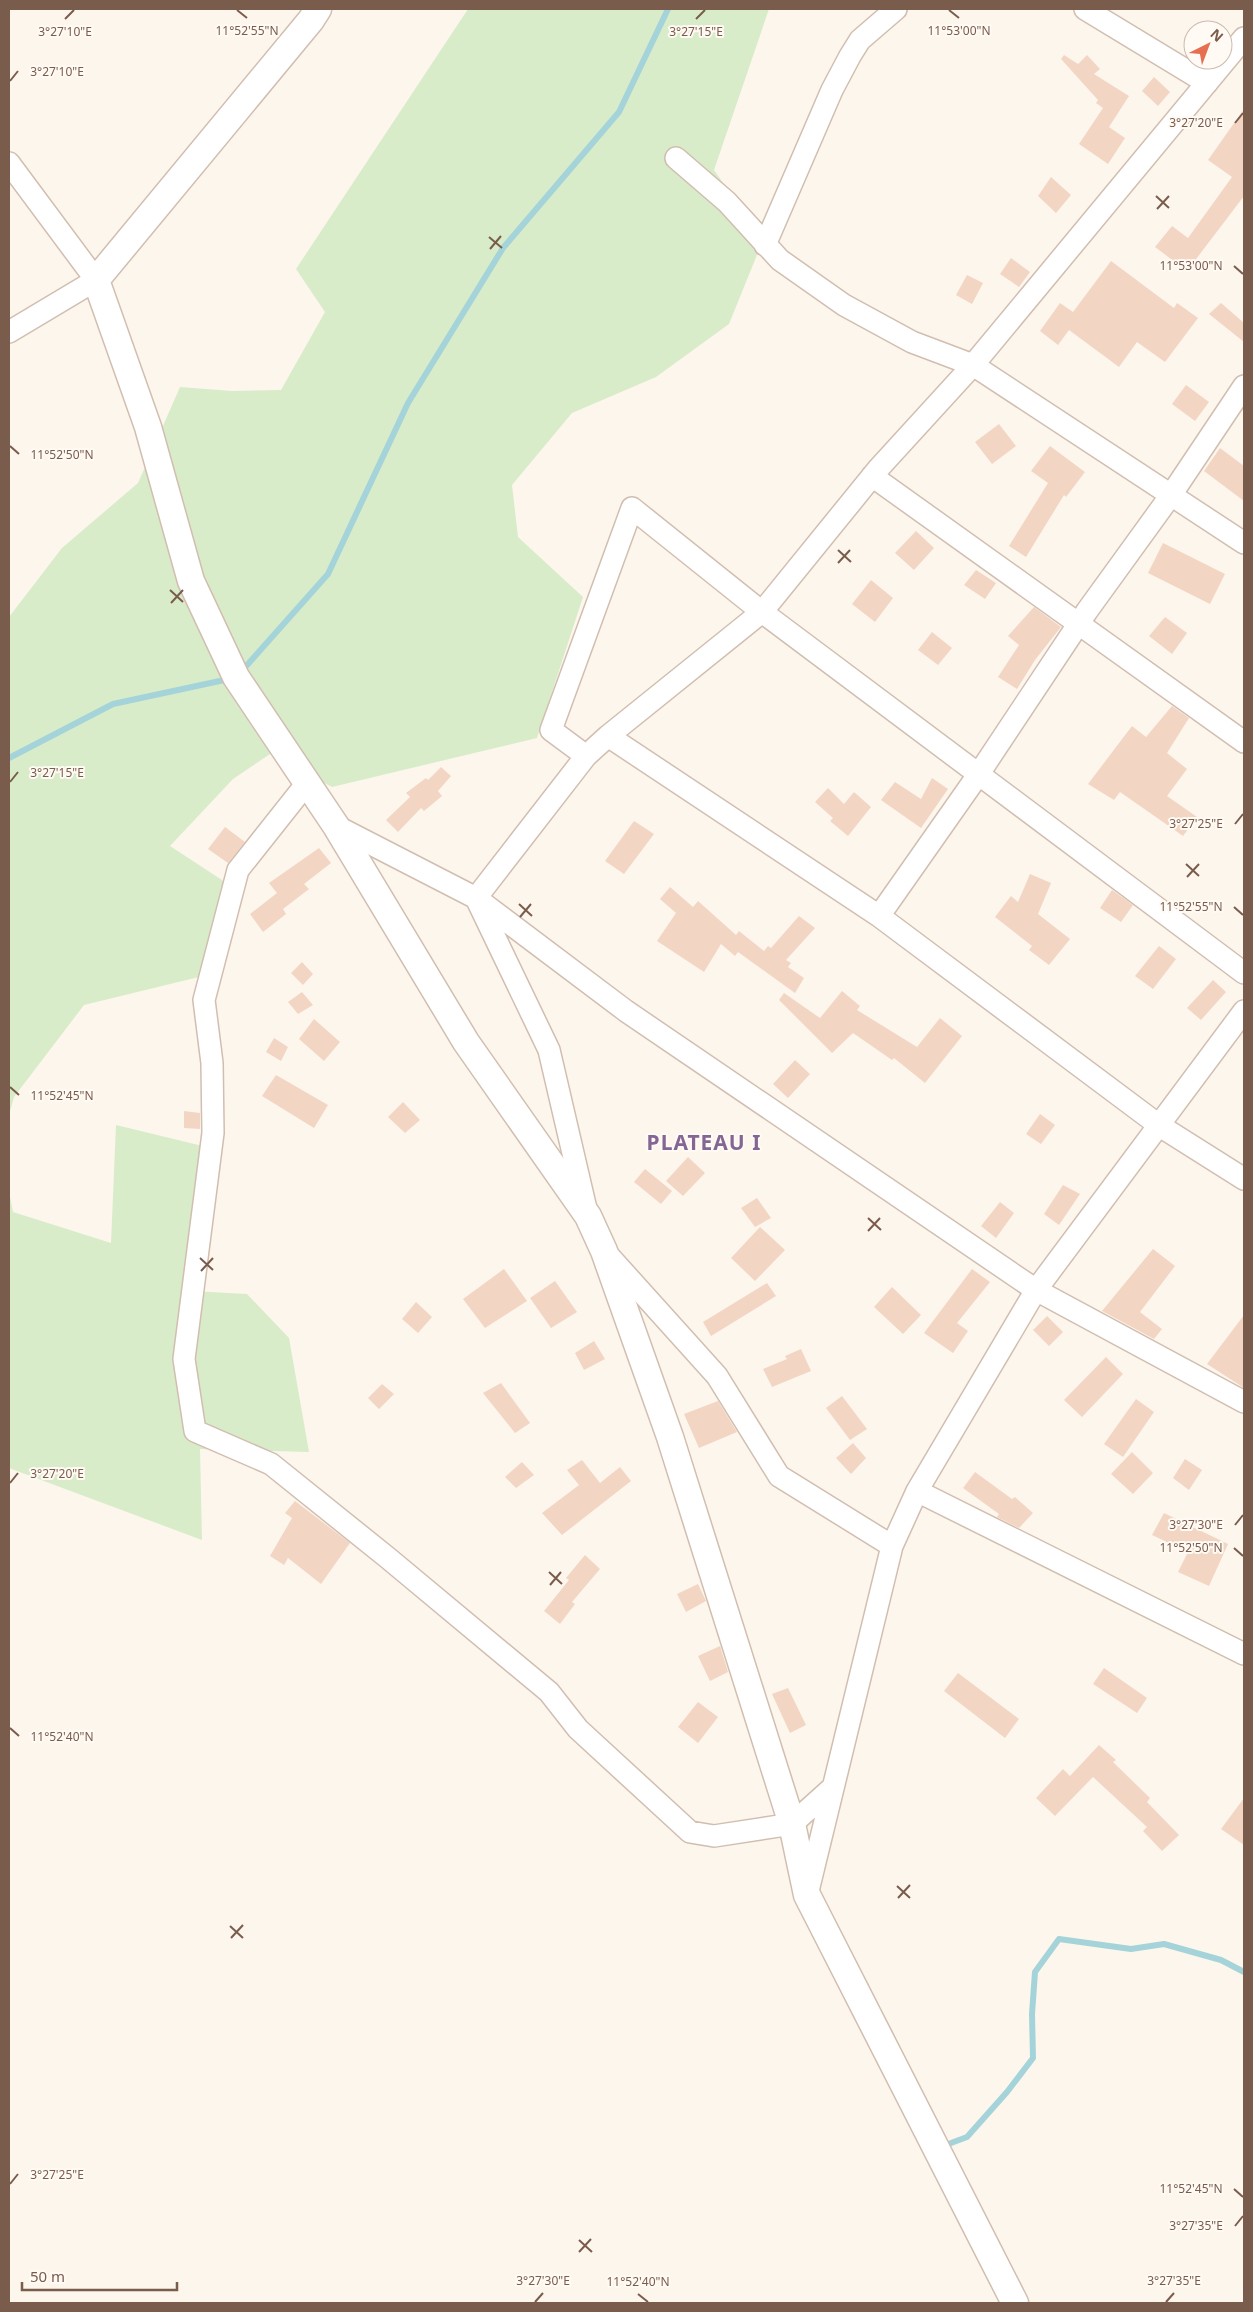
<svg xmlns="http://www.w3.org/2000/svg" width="1253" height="2312" font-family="'Noto Sans',sans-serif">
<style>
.green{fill:#d8ecc9}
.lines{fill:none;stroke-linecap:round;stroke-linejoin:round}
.stream{stroke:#a5d3da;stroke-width:6}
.building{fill:#f3d5c3}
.minor-casing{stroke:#d1beb0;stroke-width:24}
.tertiary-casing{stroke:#d1beb0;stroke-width:29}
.minor{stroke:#fff;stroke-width:21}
.tertiary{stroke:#fff;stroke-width:26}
.ticks{fill:none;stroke:#7a5c4d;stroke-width:2}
.labels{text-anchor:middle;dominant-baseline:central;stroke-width:4;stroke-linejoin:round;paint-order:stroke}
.district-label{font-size:21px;font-weight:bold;letter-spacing:1px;fill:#846695;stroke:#fffaf3}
.ticks-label{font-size:12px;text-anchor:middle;fill:#7a5c4d;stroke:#fffaf3;stroke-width:4;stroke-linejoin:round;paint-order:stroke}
</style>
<rect width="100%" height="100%" fill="#fdf6ec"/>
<path class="green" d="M 468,9 L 769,9 L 714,170 L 763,240 L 729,324 L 656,377 L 572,413 L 512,485 L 518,537 L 583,597 L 537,738 L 332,787 L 270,754 L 233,779 L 170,846 L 225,882 L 211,974 L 84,1005 L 14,1097 L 9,1115 L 9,617 L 62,548 L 138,483 L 180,387 L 232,391 L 281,390 L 325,312 L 296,269 Z
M 116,1125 L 215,1149 L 192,1291 L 247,1294 L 289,1338 L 309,1452 L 200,1449 L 202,1540 L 9,1468 L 9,1192 L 13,1212 L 111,1243 Z"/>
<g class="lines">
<path class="stream" d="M 240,673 L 328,574 L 408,403 L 503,248 L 619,112 L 668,9
M 9,758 L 113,704 L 229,679
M 951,2143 L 967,2137 L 1007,2092 L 1033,2058 L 1032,2014 L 1035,1972 L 1059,1939 L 1131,1949 L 1164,1944 L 1221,1960 L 1244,1972"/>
</g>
<path class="building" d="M 1064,55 L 1078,64 L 1087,55 L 1100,69 L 1094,74 L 1129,96 L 1109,127 L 1125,138 L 1108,164 L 1079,144 L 1103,108 L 1096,103 L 1098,100 L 1061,59 Z
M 1154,77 L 1170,92 L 1158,106 L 1142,91 Z
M 1244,109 L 1244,196 L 1187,271 L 1155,247 L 1172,226 L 1188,238 L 1232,177 L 1208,160 Z
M 1051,177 L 1071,195 L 1056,213 L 1038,196 Z
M 1011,258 L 1030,272 L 1019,287 L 1000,274 Z
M 1111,261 L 1174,308 L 1177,303 L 1198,318 L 1165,362 L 1137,342 L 1119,367 L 1069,330 L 1058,345 L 1040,331 L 1060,303 L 1073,312 Z
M 967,275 L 983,283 L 972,304 L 956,295 Z
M 1221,303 L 1244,323 L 1244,342 L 1209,314 Z
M 1186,385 L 1209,402 L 1195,421 L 1172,404 Z
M 999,424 L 1016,446 L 992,464 L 975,442 Z
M 1050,446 L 1085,472 L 1066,497 L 1064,495 L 1026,557 L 1009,546 L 1048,483 L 1031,471 Z
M 1220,448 L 1244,466 L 1244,501 L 1204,471 Z
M 916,531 L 934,548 L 914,570 L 895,553 Z
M 1163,543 L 1225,574 L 1210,604 L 1148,573 Z
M 976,570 L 996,583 L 985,599 L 964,585 Z
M 871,580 L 893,598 L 875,622 L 852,604 Z
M 1034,607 L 1061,627 L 1035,660 L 1017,689 L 998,677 L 1019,645 L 1008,636 Z
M 1165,617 L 1187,633 L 1172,654 L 1149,636 Z
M 932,632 L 952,648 L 938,665 L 918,650 Z
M 1172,706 L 1189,718 L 1167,753 L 1187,769 L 1167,796 L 1197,817 L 1183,836 L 1120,792 L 1114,800 L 1088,784 L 1132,726 L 1146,737 Z
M 441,767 L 451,776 L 438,791 L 442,796 L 424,811 L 421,808 L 398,832 L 386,820 L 410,797 L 406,793 L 426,778 L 428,780 Z
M 932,778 L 948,789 L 921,828 L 881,800 L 895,782 L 921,799 Z
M 828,788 L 844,804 L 854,792 L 871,807 L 848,836 L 830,821 L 833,818 L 815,802 Z
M 634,821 L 654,834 L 624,874 L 605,861 Z
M 225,827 L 245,842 L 228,863 L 208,849 Z
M 319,848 L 331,863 L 304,884 L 309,889 L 283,909 L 286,914 L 263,932 L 250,914 L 277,893 L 269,883 Z
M 1030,874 L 1051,883 L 1038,914 L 1070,939 L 1049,965 L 1029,950 L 1032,946 L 995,917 L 1011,896 L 1018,902 Z
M 670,887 L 693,907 L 698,901 L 736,935 L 739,931 L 764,951 L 768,946 L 771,948 L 799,916 L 815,928 L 786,960 L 791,963 L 788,967 L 804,978 L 795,993 L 738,952 L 735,956 L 721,944 L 704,972 L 657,941 L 676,913 L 660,899 Z
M 1112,890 L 1133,905 L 1121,922 L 1100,908 Z
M 1159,946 L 1176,959 L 1153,989 L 1135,976 Z
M 302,962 L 313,974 L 303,985 L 291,973 Z
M 1213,980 L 1226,992 L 1201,1020 L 1187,1008 Z
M 842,991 L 860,1006 L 857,1010 L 917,1047 L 940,1018 L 962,1036 L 925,1083 L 894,1058 L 892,1060 L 853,1033 L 832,1053 L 779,1000 L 784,993 L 820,1018 Z
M 302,992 L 313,1005 L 298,1014 L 288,1002 Z
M 314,1019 L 340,1042 L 324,1061 L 299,1039 Z
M 274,1038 L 288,1047 L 281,1061 L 266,1052 Z
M 795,1060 L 810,1074 L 788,1098 L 773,1084 Z
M 276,1075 L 328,1105 L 314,1128 L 262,1096 Z
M 403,1102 L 420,1120 L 405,1133 L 388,1117 Z
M 184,1111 L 200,1113 L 200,1129 L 184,1128 Z
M 1040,1114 L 1055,1125 L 1041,1144 L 1026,1134 Z
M 688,1157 L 705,1173 L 683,1196 L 666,1181 Z
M 645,1169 L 672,1191 L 661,1204 L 634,1182 Z
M 1063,1185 L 1080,1194 L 1059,1225 L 1044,1214 Z
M 757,1198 L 771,1218 L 755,1227 L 741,1208 Z
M 1000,1202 L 1014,1213 L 996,1238 L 981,1226 Z
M 760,1227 L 785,1250 L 755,1281 L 731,1258 Z
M 1153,1249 L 1175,1266 L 1140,1312 L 1162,1329 L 1154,1339 L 1102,1311 Z
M 504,1269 L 527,1301 L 485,1328 L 463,1299 Z
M 972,1269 L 990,1282 L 957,1323 L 968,1331 L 953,1353 L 924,1333 Z
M 555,1281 L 577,1312 L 551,1328 L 530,1298 Z
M 767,1283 L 776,1296 L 711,1336 L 703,1322 Z
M 892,1287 L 921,1315 L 903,1334 L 874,1307 Z
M 416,1302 L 432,1317 L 418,1333 L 402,1319 Z
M 1244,1315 L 1244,1388 L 1207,1364 Z
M 1047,1316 L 1063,1332 L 1049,1346 L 1033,1330 Z
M 594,1341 L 605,1359 L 584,1370 L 575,1353 Z
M 801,1349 L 811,1371 L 772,1387 L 763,1369 L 787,1359 L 785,1356 Z
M 1106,1357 L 1123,1374 L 1082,1417 L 1064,1400 Z
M 501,1383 L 530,1423 L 515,1433 L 483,1393 Z
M 382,1384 L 394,1394 L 379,1409 L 368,1398 Z
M 842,1396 L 867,1429 L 850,1440 L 826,1408 Z
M 1136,1399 L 1154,1412 L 1123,1457 L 1104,1444 Z
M 718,1401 L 737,1432 L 699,1448 L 684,1414 Z
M 853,1443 L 866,1458 L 851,1474 L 836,1458 Z
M 1132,1452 L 1153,1473 L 1133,1494 L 1111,1474 Z
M 1185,1459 L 1202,1470 L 1189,1490 L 1173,1478 Z
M 582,1460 L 600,1483 L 620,1467 L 631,1481 L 562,1535 L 542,1513 L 579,1485 L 567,1470 Z
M 522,1462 L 534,1475 L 516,1488 L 505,1477 Z
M 975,1472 L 1012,1499 L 1015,1497 L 1033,1513 L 1019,1528 L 997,1517 L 999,1514 L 963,1488 Z
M 295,1501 L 350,1543 L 321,1584 L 288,1558 L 284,1565 L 270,1556 L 292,1518 L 285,1513 Z
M 1164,1513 L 1228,1544 L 1209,1586 L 1178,1572 L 1188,1552 L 1152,1535 Z
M 585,1555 L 600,1569 L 572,1602 L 575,1604 L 560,1624 L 544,1611 L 569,1580 L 566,1578 Z
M 698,1584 L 706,1601 L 686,1612 L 677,1594 Z
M 720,1646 L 728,1672 L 710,1681 L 698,1656 Z
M 1104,1668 L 1147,1698 L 1137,1713 L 1093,1684 Z
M 958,1673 L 1019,1719 L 1005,1738 L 944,1691 Z
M 788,1688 L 806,1725 L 790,1733 L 772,1694 Z
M 698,1702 L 718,1717 L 698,1743 L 678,1727 Z
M 1099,1745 L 1116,1760 L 1113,1762 L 1150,1798 L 1147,1802 L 1179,1835 L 1162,1851 L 1143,1831 L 1147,1827 L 1093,1777 L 1055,1816 L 1036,1798 L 1063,1769 L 1070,1776 Z
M 1244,1798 L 1244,1845 L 1221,1829 Z"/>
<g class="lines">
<defs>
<path id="minor" d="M 1085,9 L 1207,83
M 676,158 L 727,202 L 780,260 L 844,305 L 912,342 L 973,365 L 1244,543
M 9,163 L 96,280 L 9,332
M 765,245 L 832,90 L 850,56 L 860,40 L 896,9
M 872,476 L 1244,742
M 608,736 L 879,916 L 1160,1126 L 1244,1179
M 586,756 L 551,730 L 632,508 L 762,612 L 1244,973
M 307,783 L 238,870 L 204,1000 L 212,1063 L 213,1133 L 184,1359 L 195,1431 L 271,1464 L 388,1558 L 549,1692 L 578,1729 L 690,1832 L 714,1836 L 792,1824 L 831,1789
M 336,826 L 476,898 L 626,1011 L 1036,1290 L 1244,1402
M 879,916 L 978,775 L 1087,611 L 1171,495 L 1244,386
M 586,1209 L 549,1050 L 476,898 L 586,756 L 608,736 L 762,612 L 878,469 L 973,365 L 1244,38
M 608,1255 L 717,1376 L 779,1476 L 892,1546
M 917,1491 L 1244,1654
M 808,1891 L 892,1546 L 917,1491 L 1036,1290 L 1244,1011"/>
<path id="tertiary" d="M 318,9 L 311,20 L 96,280 L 148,427 L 191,581 L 236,677 L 336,826 L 466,1042 L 588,1216 L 604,1251 L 670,1437 L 792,1824 L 807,1895 L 1015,2303"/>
</defs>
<use href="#minor" class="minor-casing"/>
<use href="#tertiary" class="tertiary-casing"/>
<use href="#minor" class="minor"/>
<use href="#tertiary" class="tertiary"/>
</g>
<path class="ticks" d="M 237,10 L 247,18M 949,10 L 959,18M 65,19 L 74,10M 696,19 L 705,10M 10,81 L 18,71M 1235,123 L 1243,113M 1156,196 L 1169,208M 1157,209 L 1169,196M 489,237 L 502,248M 490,249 L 501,236M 1234,266 L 1243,274M 10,446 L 19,454M 838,550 L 851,562M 838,563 L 850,550M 170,590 L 183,602M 171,603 L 183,590M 10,782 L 18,772M 1235,824 L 1243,814M 1186,864 L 1199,876M 1187,877 L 1199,864M 519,904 L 532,916M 1234,907 L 1243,915M 520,917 L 531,904M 10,1087 L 19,1095M 868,1218 L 881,1230M 868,1231 L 880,1218M 200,1258 L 213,1270M 201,1271 L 213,1258M 10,1483 L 18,1473M 1235,1525 L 1243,1515M 1234,1548 L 1243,1556M 549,1572 L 562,1584M 550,1585 L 561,1572M 10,1728 L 19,1736M 897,1886 L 910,1898M 898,1898 L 910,1885M 230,1926 L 243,1938M 231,1938 L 243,1925M 10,2184 L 18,2174M 1234,2189 L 1243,2197M 1235,2226 L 1243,2216M 579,2240 L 592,2252M 579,2252 L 591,2239M 638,2294 L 648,2302M 535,2302 L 543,2293M 1166,2302 L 1174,2293"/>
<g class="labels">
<g class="district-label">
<text x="704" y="1142">PLATEAU I</text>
</g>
</g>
<g class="ticks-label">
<text x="247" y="35">11°52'55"N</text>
<text x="959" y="35">11°53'00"N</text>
<text x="65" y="36">3°27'10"E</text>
<text x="696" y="36">3°27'15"E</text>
<text x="57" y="76">3°27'10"E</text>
<text x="1196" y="127">3°27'20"E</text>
<text x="1191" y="270">11°53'00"N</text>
<text x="62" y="459">11°52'50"N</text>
<text x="57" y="777">3°27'15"E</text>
<text x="1196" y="828">3°27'25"E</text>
<text x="1191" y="911">11°52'55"N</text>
<text x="62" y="1100">11°52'45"N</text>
<text x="57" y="1478">3°27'20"E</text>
<text x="1196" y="1529">3°27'30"E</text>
<text x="1191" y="1552">11°52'50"N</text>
<text x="62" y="1741">11°52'40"N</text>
<text x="57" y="2179">3°27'25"E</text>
<text x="1191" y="2193">11°52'45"N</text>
<text x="1196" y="2230">3°27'35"E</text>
<text x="543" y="2285">3°27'30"E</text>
<text x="1174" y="2285">3°27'35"E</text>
<text x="638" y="2286">11°52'40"N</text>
</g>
<rect width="1253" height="2312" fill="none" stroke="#7a5c4d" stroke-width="20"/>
<g transform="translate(1208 45) rotate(42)"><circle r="24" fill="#fffaf3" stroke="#cabbb1"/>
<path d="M0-4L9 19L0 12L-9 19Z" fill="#e76f51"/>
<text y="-8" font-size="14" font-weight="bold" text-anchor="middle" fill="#7a5c4d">N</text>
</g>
<path d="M22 2282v8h155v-8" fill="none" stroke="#7a5c4d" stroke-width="2.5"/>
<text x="30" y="2282" font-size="15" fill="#7a5c4d" stroke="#fffaf3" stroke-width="4" paint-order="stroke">50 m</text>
</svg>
